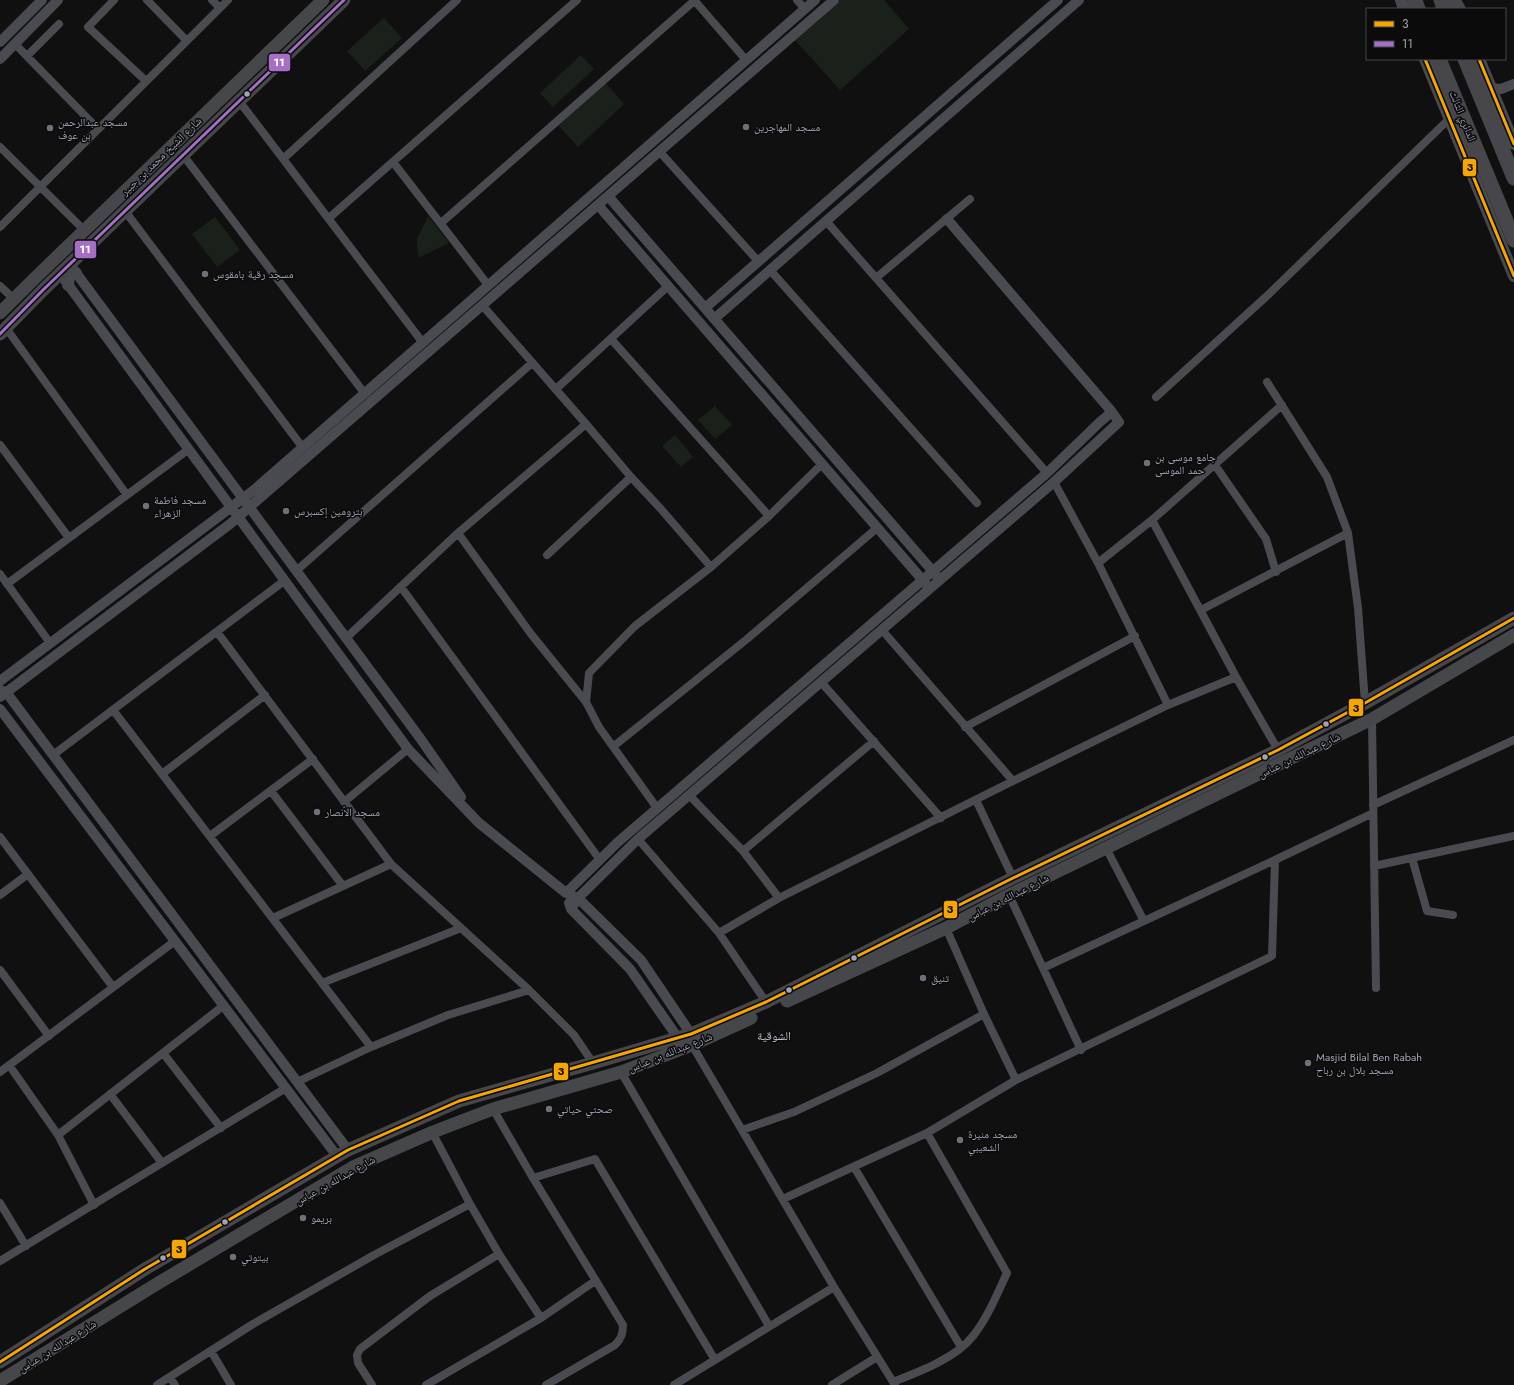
<svg xmlns="http://www.w3.org/2000/svg" width="1514" height="1385" font-family="Jost,'Noto Naskh Arabic',sans-serif">
<style>
.green{fill:#1a211b}
.lines{fill:none;stroke-linecap:round;stroke-linejoin:round}
.minor{stroke:#4a4b50;stroke-width:8}
.tertiary{stroke:#4a4b50;stroke-width:10}
.secondary{stroke:#48494d;stroke-width:12}
.primary{stroke:#46474b;stroke-width:13}
.motorway{stroke:#47474b;stroke-width:15}
.bus-1-casing{stroke:#0b0b0c;stroke-width:6}
.bus-2-casing{stroke:#0b0b0c;stroke-width:6}
.bus-1{stroke:#f7a600;stroke-width:3}
.bus-2{stroke:#a56fc5;stroke-width:3}
.bus-dot{fill:#a0a4b3;stroke:#0b0b0c;stroke-width:1.5}
.poi-dot{fill:#6e707a;stroke:#0b0b0c;stroke-width:1.5}
.labels{text-anchor:middle;dominant-baseline:central;stroke-width:3;stroke-linejoin:round;paint-order:stroke}
.street-label{font-size:11px;fill:#a0a4b3;stroke:#0b0b0c}
.poi-label{font-size:11px;fill:#a0a4b3;stroke:#0b0b0c;text-anchor:start}
.neighbourhood-label{font-size:12px;fill:#c1c3cf;stroke:#0b0b0c}
.line-badge{stroke:#0b0b0c;stroke-width:1.5}
.badge-label{font-size:11px;text-anchor:middle;font-weight:bold;fill:#fff}
.pale-badge-label{font-size:11px;text-anchor:middle;font-weight:bold;fill:#111}
</style>
<rect width="100%" height="100%" fill="#101011"/>
<path class="green" d="M 840,0 L 884,0 L 909,29 L 840,90 L 795,40 Z
M 384,18 L 402,38 L 365,71 L 347,51 Z
M 581,55 L 594,69 L 553,107 L 540,93 Z
M 605,82 L 624,104 L 578,147 L 558,125 Z
M 428,216 L 449,243 L 418,258 L 417,239 Z
M 215,217 L 240,250 L 217,267 L 192,234 Z
M 715,406 L 732,425 L 715,439 L 698,420 Z
M 675,435 L 693,457 L 681,467 L 662,446 Z"/>
<g class="lines">
<path class="minor" d="M 114,0 L 88,27 L 146,81
M 147,0 L 187,41
M 212,0 L 220,8
M 694,0 L 746,60
M 797,0 L 805,9
M 15,44 L 98,129
M 27,56 L 59,24
M 239,101 L 423,343
M 0,147 L 84,230
M 659,151 L 758,261
M 183,155 L 365,394
M 283,159 L 457,0
M 393,162 L 488,285
M 125,211 L 303,448
M 329,218 L 577,0
M 826,221 L 1047,473
M 441,223 L 694,1
M 0,227 L 228,0
M 770,270 L 977,503
M 876,278 L 970,199
M 0,286 L 14,299
M 482,305 L 586,424 L 631,477 L 660,508 L 711,567
M 6,328 L 127,495
M 611,339 L 769,516
M 556,389 L 668,286
M 1156,397 L 1269,294 L 1449,119
M 0,445 L 69,538
M 1215,465 L 1266,539 L 1276,572
M 1054,482 L 1098,563 L 1168,705
M 1152,520 L 1236,677 L 1278,750
M 458,533 L 531,634 L 586,702
M 1348,533 L 1358,608 L 1365,703
M 547,555 L 631,477
M 1098,563 L 1152,520 L 1282,405
M 296,571 L 532,363
M 0,574 L 50,643
M 7,584 L 189,449
M 401,587 L 600,860
M 1201,610 L 1348,533 L 1327,477 L 1267,382
M 882,630 L 1013,781
M 217,632 L 391,864 L 529,990 L 574,1035 L 593,1063
M 346,638 L 458,533 L 586,424
M 821,682 L 941,818
M 113,710 L 371,1047
M 1372,719 L 1376,988
M 965,727 L 1135,636
M 614,746 L 747,639 L 877,528
M 53,755 L 284,581
M 162,774 L 265,695
M 271,791 L 343,886
M 689,795 L 743,851 L 779,898
M 976,800 L 1013,878
M 344,802 L 408,749
M 1373,805 L 1514,740
M 657,808 L 599,727 L 586,702 L 589,673 L 635,626 L 711,567 L 769,516 L 822,464
M 210,836 L 313,759
M 0,837 L 113,987
M 638,839 L 719,933 L 766,1002
M 1106,848 L 1144,921
M 743,851 L 874,741
M 1412,858 L 1427,911 L 1453,915
M 1374,866 L 1514,836
M 0,895 L 28,874
M 1009,895 L 1081,1050
M 273,918 L 391,864
M 946,928 L 984,1014 L 1016,1080
M 719,933 L 779,898 L 1013,781 L 1168,705 L 1236,677
M 1043,968 L 1275,860 L 1373,813
M 0,970 L 49,1036
M 322,983 L 461,928
M 692,1045 L 834,1287 L 895,1385
M 163,1053 L 221,1128
M 9,1065 L 58,1135 L 94,1205
M 0,1072 L 175,941
M 621,1072 L 769,1326
M 297,1082 L 371,1047 L 448,1015 L 529,990
M 110,1094 L 162,1163
M 493,1109 L 533,1178 L 623,1325 C 623,1334 621,1339 615,1345 L 546,1385
M 742,1130 L 794,1112 L 877,1073 L 984,1014
M 432,1132 L 470,1204 L 499,1254 L 541,1318
M 58,1135 L 223,1006
M 854,1167 L 961,1347
M 533,1178 L 595,1159 L 715,1360
M 783,1199 L 927,1133 L 1016,1080 L 1272,956 L 1275,860
M 0,1203 L 26,1246
M 0,1261 L 286,1088
M 211,1351 L 231,1385
M 170,1377 L 175,1385
M 893,1382 C 919,1372 956,1358 973,1336 C 988,1317 997,1294 1007,1273 L 927,1133
M 157,1385 L 253,1324 L 374,1255 L 470,1204
M 372,1385 L 358,1363 L 357,1355 L 360,1349 L 430,1296 L 499,1254
M 426,1385 L 541,1318 L 595,1281
M 674,1385 L 834,1287
M 832,1385 L 877,1357"/>
<path class="tertiary" d="M 0,42 L 42,0
M 0,59 L 58,0
M 1491,88 L 1501,89 L 1514,84
M 608,196 L 936,575
M 598,205 L 926,584
M 71,266 L 420,738 L 461,797
M 64,279 L 408,749 L 479,823 L 566,893 L 578,898 L 641,960 L 691,1034
M 705,308 L 1058,0
M 714,319 L 1079,0
M 0,681 L 254,490 L 815,0
M 0,690 L 6,692 L 348,1150
M 0,697 L 230,524 L 834,0
M 0,709 L 337,1156
M 566,893 L 618,842 L 1047,473 L 1101,421 L 1112,412
M 569,903 L 571,909 L 630,969 L 678,1038
M 571,909 L 578,898 L 638,839 L 1054,482 L 1119,422 L 1112,412 L 947,219"/>
<path class="secondary" d="M 1401,0 L 1404,9
M 1425,59 L 1514,276
M 1479,59 L 1514,144
M 68,285 L 69,276 L 76,273"/>
<path class="primary" d="M 0,313 L 33,280 L 323,0
M 0,334 L 43,290 L 344,0
M 787,1001 L 946,928 L 1009,895 L 1372,719 L 1514,635
M 0,1362 L 145,1269 L 348,1150 L 459,1101 L 593,1063 L 691,1034 L 766,1002 L 1013,878 L 1278,750 L 1365,703 L 1514,618
M 0,1381 L 155,1285 L 353,1167 L 433,1132 L 493,1109 L 621,1072 L 692,1045 L 751,1018"/>
<path class="motorway" d="M 1415,0 L 1418,9
M 1441,0 L 1444,9
M 1453,0 L 1458,9
M 1439,59 L 1514,240
M 1465,59 L 1514,178"/>
<defs>
<path id="bus-1" d="M 1425,59 L 1514,276
M 1479,59 L 1514,144
M 0,1362 L 145,1269 L 348,1150 L 459,1101 L 691,1034 L 766,1002 L 1013,878 L 1278,750 L 1365,703 L 1514,618"/>
<path id="bus-2" d="M 0,334 L 43,290 L 344,0"/>
</defs>
<use href="#bus-1" class="bus-1-casing"/>
<use href="#bus-2" class="bus-2-casing"/>
<use href="#bus-1" class="bus-1"/>
<use href="#bus-2" class="bus-2"/>
</g>
<g class="bus-dot">
<circle cx="247" cy="94" r="3.5"/>
<circle cx="1326" cy="724" r="3.5"/>
<circle cx="1265" cy="757" r="3.5"/>
<circle cx="854" cy="958" r="3.5"/>
<circle cx="789" cy="990" r="3.5"/>
<circle cx="225" cy="1222" r="3.5"/>
<circle cx="163" cy="1258" r="3.5"/>
</g>
<g class="poi-dot">
<circle cx="746" cy="127" r="4"/>
<circle cx="50" cy="128" r="4"/>
<circle cx="205" cy="274" r="4"/>
<circle cx="1147" cy="463" r="4"/>
<circle cx="146" cy="506" r="4"/>
<circle cx="286" cy="511" r="4"/>
<circle cx="317" cy="812" r="4"/>
<circle cx="923" cy="978" r="4"/>
<circle cx="1308" cy="1063" r="4"/>
<circle cx="549" cy="1109" r="4"/>
<circle cx="960" cy="1140" r="4"/>
<circle cx="303" cy="1218" r="4"/>
<circle cx="233" cy="1257" r="4"/>
</g>
<g class="labels">
<g class="street-label">
<text transform="translate(1463 116) rotate(68)">الدائري الثالث</text>
<text transform="translate(161 156) rotate(-44)">شارع الشيخ محمد بن جبير</text>
<text transform="translate(1299 755) rotate(-26)">شارع عبدالله بن عباس</text>
<text transform="translate(1008 897) rotate(-27)">شارع عبدالله بن عباس</text>
<text transform="translate(670 1052) rotate(-22)">شارع عبدالله بن عباس</text>
<text transform="translate(335 1180) rotate(-29)">شارع عبدالله بن عباس</text>
<text transform="translate(57 1346) rotate(-32)">شارع عبدالله بن عباس</text>
</g>
<g class="poi-label">
<text x="58" y="122">مسجد عبدالرحمن<tspan x="58" dy="13">بن عوف</tspan></text>
<text x="754" y="127">مسجد المهاجرين</text>
<text x="213" y="274">مسجد رقية بامقوس</text>
<text x="1155" y="457">جامع موسى بن<tspan x="1155" dy="13">حمد الموسى</tspan></text>
<text x="154" y="500">مسجد فاطمة<tspan x="154" dy="13">الزهراء</tspan></text>
<text x="294" y="511">بترومين إكسبرس</text>
<text x="325" y="812">مسجد الأنصار</text>
<text x="931" y="978">تنيق</text>
<text x="1316" y="1057">Masjid Bilal Ben Rabah<tspan x="1316" dy="13">مسجد بلال بن رباح</tspan></text>
<text x="557" y="1109">صحتي حياتي</text>
<text x="968" y="1134">مسجد منيرة<tspan x="968" dy="13">الشعيبي</tspan></text>
<text x="311" y="1218">بريمو</text>
<text x="241" y="1257">بيتوتي</text>
</g>
<g class="neighbourhood-label">
<text x="774" y="1036">الشوقية</text>
</g>
</g>
<g class="line-badge">
<rect x="268" y="53" width="23" height="19" rx="4" fill="#a56fc5"/>
<rect x="1462" y="158" width="15" height="19" rx="4" fill="#f7a600"/>
<rect x="74" y="240" width="23" height="19" rx="4" fill="#a56fc5"/>
<rect x="1348" y="698" width="16" height="19" rx="4" fill="#f7a600"/>
<rect x="943" y="900" width="15" height="19" rx="4" fill="#f7a600"/>
<rect x="553" y="1062" width="16" height="19" rx="4" fill="#f7a600"/>
<rect x="171" y="1239" width="16" height="20" rx="4" fill="#f7a600"/>
</g>
<g class="badge-label">
<text x="279" y="66">11</text>
<text x="85" y="253">11</text>
</g>
<g class="pale-badge-label">
<text x="1470" y="171">3</text>
<text x="1356" y="712">3</text>
<text x="950" y="913">3</text>
<text x="561" y="1075">3</text>
<text x="179" y="1253">3</text>
</g>
<rect x="1366" y="8" width="140" height="52" fill="#0b0b0c" stroke="#47484f"/>
<rect x="1374" y="21" width="20" height="6" fill="#f7a600" stroke="#47484f"/>
<text x="1402" y="28" font-size="12" fill="#a0a4b3">3</text>
<rect x="1374" y="41" width="20" height="6" fill="#a56fc5" stroke="#47484f"/>
<text x="1402" y="48" font-size="12" fill="#a0a4b3">11</text>
</svg>
